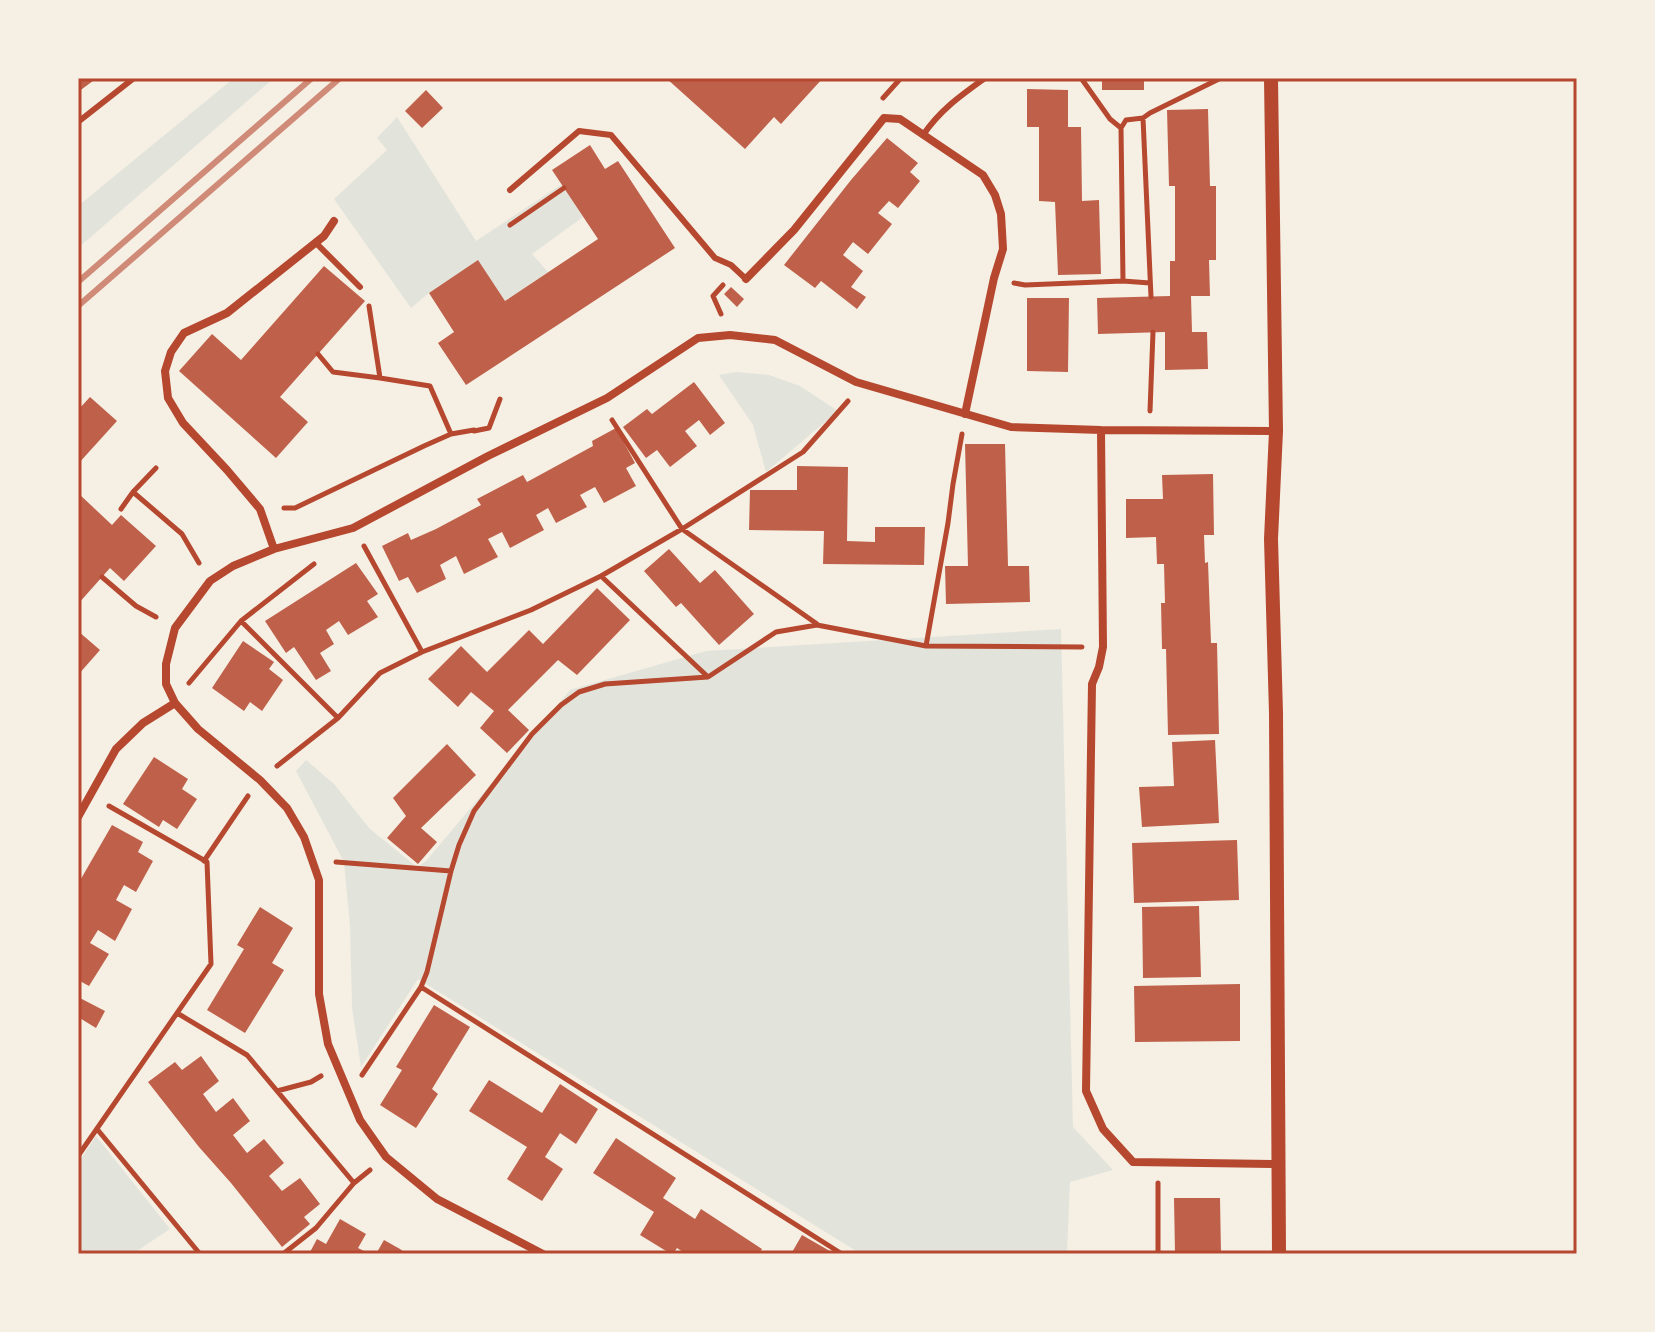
<svg xmlns="http://www.w3.org/2000/svg" width="1655" height="1332" font-family="'Space Grotesk',sans-serif">
<style>
.green{fill:#e2e4dc}
.building{fill:#bf614a}
.lines{fill:none;stroke-linecap:round;stroke-linejoin:round}
.path{stroke:#b5482f;stroke-width:5}
.service{stroke:#b5482f;stroke-width:6}
.minor{stroke:#b5482f;stroke-width:8}
.tertiary{stroke:#b5482f;stroke-width:14}
.rail{stroke:#cf8b77;stroke-width:6}
.neatline{fill:none;stroke:#b5482f;stroke-width:3}
</style>
<rect width="100%" height="100%" fill="#f6efe4"/>
<path class="green" d="M 234,78 L 274,78 L 78,248 L 78,206 Z
M 397,117 L 476,241 L 562,184 L 583,217 L 532,254 L 548,272 L 505,301 L 478,261 L 429,293 L 411,308 L 334,199 L 387,150 L 377,138 Z
M 736,372 L 769,375 L 800,386 L 838,411 L 766,472 L 753,425 L 719,375 Z
M 1061,629 L 1073,1127 L 1113,1170 L 1070,1182 L 1067,1254 L 861,1254 L 418,979 L 361,1067 L 352,1008 L 350,926 L 344,862 L 296,771 L 306,760 L 334,784 L 370,829 L 417,867 L 426,861 L 570,690 L 706,651 Z
M 96,1136 L 170,1229 L 137,1251 L 137,1254 L 78,1254 L 78,1163 Z"/>
<path class="building" d="M 78,78 L 97,78 L 78,92 Z
M 666,78 L 735,78 L 737,80 L 738,78 L 823,78 L 781,124 L 774,117 L 745,149 Z
M 1102,78 L 1144,78 L 1144,90 L 1102,90 Z
M 1027,89 L 1068,90 L 1068,127 L 1081,127 L 1082,201 L 1099,200 L 1101,274 L 1058,275 L 1055,202 L 1039,201 L 1039,127 L 1027,127 Z
M 426,90 L 443,108 L 422,128 L 405,111 Z
M 1208,109 L 1210,186 L 1216,186 L 1216,260 L 1209,260 L 1210,296 L 1191,296 L 1192,332 L 1207,332 L 1208,369 L 1165,370 L 1165,332 L 1098,334 L 1097,298 L 1170,296 L 1170,261 L 1175,261 L 1175,186 L 1169,186 L 1167,110 Z
M 887,138 L 918,163 L 910,172 L 920,181 L 898,208 L 889,201 L 878,213 L 892,224 L 868,254 L 853,242 L 843,255 L 863,271 L 851,287 L 866,297 L 857,309 L 821,281 L 815,288 L 784,265 L 851,180 Z
M 590,145 L 605,169 L 618,161 L 675,248 L 466,385 L 438,343 L 454,332 L 429,293 L 478,260 L 505,301 L 598,239 L 552,170 Z
M 324,266 L 365,301 L 280,397 L 308,422 L 276,458 L 179,371 L 212,334 L 241,360 Z
M 731,287 L 744,299 L 737,307 L 724,294 Z
M 1027,298 L 1069,298 L 1068,372 L 1027,371 Z
M 694,382 L 725,423 L 710,435 L 699,420 L 685,431 L 697,446 L 670,467 L 657,450 L 646,458 L 623,427 L 647,409 L 652,414 Z
M 90,397 L 117,421 L 78,464 L 78,410 Z
M 616,428 L 635,463 L 626,468 L 636,486 L 604,503 L 595,487 L 580,495 L 587,507 L 556,523 L 548,508 L 536,515 L 544,530 L 510,548 L 502,532 L 488,539 L 498,557 L 464,574 L 456,556 L 440,565 L 446,579 L 417,593 L 408,577 L 399,581 L 382,546 L 408,533 L 411,540 L 436,529 L 481,505 L 477,499 L 523,475 L 527,482 L 593,446 L 592,441 Z
M 965,444 L 1005,444 L 1008,566 L 1029,566 L 1030,602 L 946,604 L 945,566 L 968,566 Z
M 797,466 L 848,467 L 847,541 L 875,542 L 875,527 L 925,527 L 924,565 L 823,564 L 824,531 L 749,530 L 750,490 L 797,490 Z
M 1213,474 L 1214,535 L 1204,535 L 1205,563 L 1208,562 L 1211,643 L 1217,643 L 1219,734 L 1168,735 L 1166,649 L 1162,649 L 1161,603 L 1165,603 L 1164,564 L 1157,564 L 1156,537 L 1126,538 L 1126,499 L 1163,499 L 1162,475 Z
M 78,493 L 112,525 L 121,515 L 156,546 L 124,581 L 110,568 L 78,604 Z
M 669,549 L 700,583 L 715,570 L 754,614 L 719,645 L 681,603 L 676,607 L 644,571 Z
M 356,563 L 378,594 L 367,601 L 378,617 L 348,635 L 339,621 L 326,630 L 334,644 L 320,653 L 331,671 L 316,680 L 294,647 L 286,653 L 265,621 Z
M 597,588 L 630,620 L 577,675 L 558,660 L 508,710 L 529,730 L 507,753 L 480,728 L 494,711 L 471,692 L 458,707 L 428,679 L 461,646 L 487,672 L 529,630 L 543,644 Z
M 78,631 L 100,650 L 78,675 Z
M 243,641 L 274,662 L 269,669 L 283,680 L 262,711 L 250,702 L 244,711 L 212,688 Z
M 1215,740 L 1219,823 L 1142,827 L 1139,787 L 1174,786 L 1172,742 Z
M 447,744 L 476,775 L 421,828 L 437,842 L 418,864 L 387,838 L 406,816 L 393,798 Z
M 154,757 L 188,779 L 182,789 L 197,799 L 177,829 L 163,820 L 159,827 L 123,804 Z
M 112,825 L 143,842 L 138,852 L 153,861 L 136,892 L 124,885 L 116,900 L 132,909 L 115,941 L 98,930 L 90,943 L 109,954 L 89,986 L 78,980 L 78,884 Z
M 1237,840 L 1239,900 L 1134,903 L 1132,843 Z
M 1199,906 L 1201,977 L 1143,978 L 1142,907 Z
M 260,907 L 293,928 L 272,963 L 284,970 L 245,1033 L 207,1010 L 244,949 L 237,945 Z
M 1240,984 L 1240,1041 L 1135,1042 L 1134,986 Z
M 78,997 L 105,1011 L 96,1028 L 78,1017 Z
M 434,1005 L 470,1027 L 432,1089 L 438,1094 L 416,1128 L 380,1105 L 402,1070 L 396,1067 Z
M 201,1056 L 219,1081 L 203,1094 L 216,1112 L 233,1098 L 250,1121 L 233,1135 L 247,1153 L 264,1139 L 284,1163 L 269,1176 L 276,1184 L 282,1191 L 300,1178 L 320,1204 L 304,1217 L 310,1224 L 282,1247 L 231,1183 L 199,1147 L 148,1082 L 175,1062 L 182,1070 Z
M 489,1080 L 542,1113 L 560,1084 L 598,1109 L 576,1144 L 560,1133 L 545,1157 L 563,1169 L 542,1201 L 507,1179 L 527,1147 L 469,1111 Z
M 616,1138 L 676,1178 L 663,1198 L 695,1219 L 701,1209 L 762,1249 L 759,1254 L 686,1254 L 677,1248 L 673,1254 L 671,1254 L 640,1235 L 654,1212 L 593,1173 Z
M 1174,1198 L 1220,1198 L 1221,1254 L 1175,1254 Z
M 340,1219 L 366,1234 L 358,1248 L 370,1254 L 309,1254 L 317,1239 L 326,1244 Z
M 802,1235 L 835,1254 L 791,1254 Z
M 384,1240 L 400,1249 L 407,1254 L 376,1254 Z"/>
<g class="lines">
<path class="path" d="M 1081,78 L 1110,119 L 1121,128 L 1123,281
M 883,98 L 901,78
M 1143,118 L 1151,297
M 1121,128 L 1126,120 L 1143,118 L 1150,113 L 1221,78
M 510,225 L 564,188
M 1014,283 L 1025,285 L 1123,281 L 1150,283
M 369,306 L 380,378 L 430,386 L 451,434
M 721,314 L 713,296 L 723,285
M 318,354 L 333,372 L 380,378
M 1150,411 L 1153,332
M 612,420 L 682,529 L 817,624
M 474,431 L 489,428 L 500,399
M 133,492 L 182,534 L 199,563
M 284,508 L 295,508 L 424,446 L 451,434 L 474,430
M 121,509 L 133,492 L 156,468
M 364,546 L 422,652
M 601,576 L 707,676
M 102,577 L 136,606 L 156,617
M 241,621 L 338,718
M 926,646 L 948,523 L 953,484 L 962,434
M 189,683 L 241,621 L 314,564
M 277,766 L 338,718 L 380,673 L 422,652 L 531,610 L 601,576 L 682,529 L 803,452 L 848,401
M 204,861 L 248,796
M 336,862 L 451,871
M 421,987 L 842,1254
M 177,1013 L 247,1055 L 354,1183 L 370,1170
M 362,1075 L 421,987 L 427,972 L 451,871 L 459,845 L 474,811 L 532,734 L 561,705 L 579,692 L 605,684 L 708,677 L 776,632 L 817,625 L 926,646 L 1082,647
M 277,1091 L 311,1082 L 321,1076
M 97,1129 L 200,1254
M 78,1156 L 211,964 L 207,862 L 109,806
M 1158,1183 L 1158,1254
M 283,1254 L 316,1228 L 354,1183"/>
<path class="service" d="M 78,122 L 134,78
M 923,135 C 940,110 960,96 985,78
M 510,190 L 579,131 L 611,135 L 715,258 L 731,265 L 746,279
M 316,243 L 360,287"/>
<path class="minor" d="M 746,279 L 794,230 L 884,118 L 900,119 L 983,175 L 995,195 L 1001,214 L 1003,249 L 994,278 L 965,414
M 1101,430 L 1103,647 L 1099,667 L 1092,684 L 1086,1091 L 1103,1129 L 1133,1162 L 1279,1164
M 274,549 L 260,509 L 227,470 L 183,423 L 168,398 L 165,371 L 171,352 L 184,333 L 227,313 L 324,236 L 334,221
M 78,817 L 116,749 L 143,723 L 175,703
M 543,1254 L 437,1199 L 386,1157 L 360,1120 L 328,1044 L 319,994 L 319,880 L 304,837 L 287,808 L 260,780 L 198,729 L 175,703 L 166,684 L 166,664 L 175,628 L 210,581 L 233,566 L 274,549 L 353,528 L 488,456 L 607,398 L 698,338 L 730,335 L 775,340 L 856,382 L 1011,427 L 1101,430 L 1276,431"/>
<path class="tertiary" d="M 1271,78 L 1276,431 L 1271,539 L 1276,713 L 1279,1254"/>
<path class="rail" d="M 78,282 L 312,78
M 78,306 L 340,78"/>
</g>
<rect width="1655" height="1332" fill="none" stroke="#f6efe4" stroke-width="160"/>
<rect x="80" y="80" width="1495" height="1172" class="neatline"/>
</svg>
